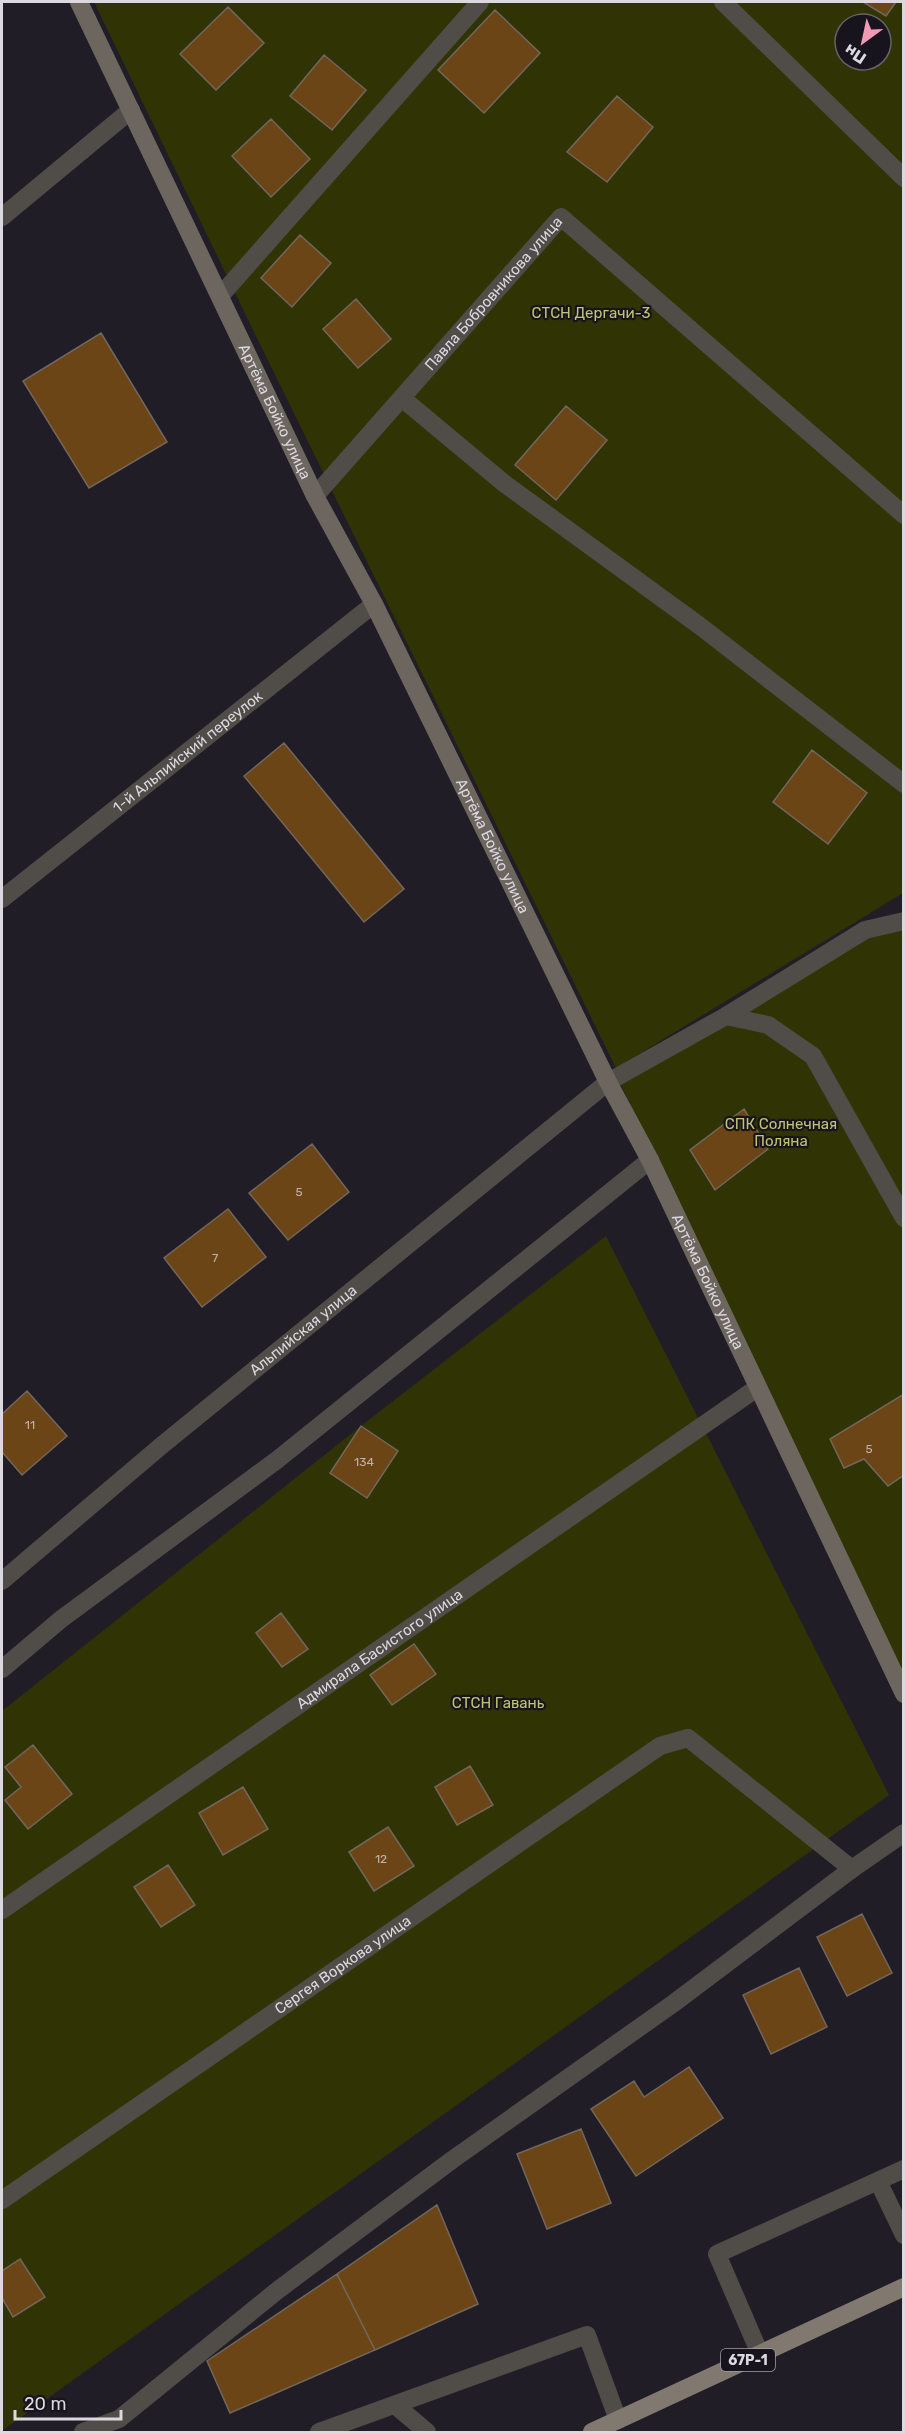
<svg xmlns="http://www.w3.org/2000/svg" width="905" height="2434" font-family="Rubik,sans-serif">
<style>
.green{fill:#303405;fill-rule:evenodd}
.building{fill:#6c4517;stroke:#71675d;stroke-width:1.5}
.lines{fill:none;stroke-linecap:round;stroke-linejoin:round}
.lane{stroke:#504c48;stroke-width:18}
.street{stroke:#504c48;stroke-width:18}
.secondary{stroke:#6c665f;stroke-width:18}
.primary{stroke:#817970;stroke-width:18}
.labels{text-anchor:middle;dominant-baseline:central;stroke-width:4.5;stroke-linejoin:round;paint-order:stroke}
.number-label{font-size:12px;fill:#bfb3ad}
.shield{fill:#18141d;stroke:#a09da5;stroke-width:1.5}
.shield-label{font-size:14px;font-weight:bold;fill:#dbd8df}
.street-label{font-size:15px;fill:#dbd8df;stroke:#18141d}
.park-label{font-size:15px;fill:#bdc670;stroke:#18141d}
</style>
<rect width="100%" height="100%" fill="#211d27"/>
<path class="green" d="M 94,2 L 903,2 L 903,893 L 616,1068 L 257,338 ZM 845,24 L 881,24 L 881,60 L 845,60 Z
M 903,931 L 903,1672 L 620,1083 L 867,935 Z
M 606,1236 L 889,1795 L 2,2431 L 2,1711 L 361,1426 Z"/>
<path class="building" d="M 863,2 L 896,2 L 886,16 Z
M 228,7 L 264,43 L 216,90 L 180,54 Z
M 495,10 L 540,53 L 484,113 L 438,70 Z
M 324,55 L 366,90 L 332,130 L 290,96 Z
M 617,96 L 653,127 L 607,182 L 567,152 Z
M 271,119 L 310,159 L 271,197 L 232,156 Z
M 300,235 L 331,263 L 292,307 L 261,278 Z
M 356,299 L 391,339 L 358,368 L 323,329 Z
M 101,333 L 167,442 L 89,488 L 23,381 Z
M 566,406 L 607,440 L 556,500 L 515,465 Z
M 284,743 L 404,889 L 364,922 L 244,776 Z
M 812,750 L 867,793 L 828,844 L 773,802 Z
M 744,1109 L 768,1149 L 715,1190 L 690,1150 Z
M 312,1144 L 349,1192 L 288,1240 L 249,1193 Z
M 228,1209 L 266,1257 L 202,1307 L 164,1258 Z
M 27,1391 L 67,1436 L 22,1475 L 2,1452 L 2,1414 Z
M 904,1394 L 904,1475 L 888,1486 L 864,1459 L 844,1468 L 830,1439 Z
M 361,1426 L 398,1451 L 367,1498 L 330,1473 Z
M 281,1613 L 308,1649 L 282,1667 L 256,1633 Z
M 414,1644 L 436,1674 L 392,1705 L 370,1675 Z
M 33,1745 L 72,1794 L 28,1829 L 5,1800 L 21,1787 L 5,1767 Z
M 470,1766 L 493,1805 L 457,1825 L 435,1787 Z
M 243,1787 L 268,1829 L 223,1855 L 199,1813 Z
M 388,1827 L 414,1866 L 374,1891 L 349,1852 Z
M 168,1865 L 195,1905 L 161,1927 L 134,1887 Z
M 862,1914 L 892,1973 L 847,1996 L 817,1937 Z
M 799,1968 L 827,2027 L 771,2054 L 743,1995 Z
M 689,2067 L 723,2118 L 636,2176 L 591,2109 L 634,2081 L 644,2097 Z
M 581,2129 L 611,2203 L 547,2229 L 517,2154 Z
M 437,2205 L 478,2304 L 375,2350 L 337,2274 Z
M 20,2259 L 45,2297 L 13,2317 L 2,2298 L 2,2271 Z
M 337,2274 L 375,2350 L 230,2413 L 207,2361 Z"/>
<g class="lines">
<g class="lane">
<path d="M 723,2 L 904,178"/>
<path d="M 221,295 L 480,2"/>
<path d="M 403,399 L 505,484 L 700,626 L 904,784"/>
<path id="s1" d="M 315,496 L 561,217 L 904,515"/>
<path d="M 726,1016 L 768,1025 L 813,1056 L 904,1218"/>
<path d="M 608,1082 L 726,1016 L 865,930 L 904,921"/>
<path d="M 688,1738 L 852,1869 L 904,1833"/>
<path d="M 878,2181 L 904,2235"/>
<path d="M 760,2354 L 717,2254 L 904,2169"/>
<path d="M 395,2405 L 427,2432"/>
<path d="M 83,2432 L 119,2419 L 278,2290 L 452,2160 L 674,2003 L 852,1869"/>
<path d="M 319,2432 L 587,2335 L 618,2420"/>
</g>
<g class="street">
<path d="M 2,217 L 131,110"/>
<path id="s2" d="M 2,899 L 374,604"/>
<path id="s3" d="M 2,1581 L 161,1446 L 608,1082"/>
<path d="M 2,1669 L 60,1620 L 277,1460 L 650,1160"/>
<path id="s4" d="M 2,1910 L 757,1388"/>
<path id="s5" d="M 2,2200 L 660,1746 L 688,1738"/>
</g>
<path class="secondary" id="s6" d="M 79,2 L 315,496 L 374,604 L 608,1082 L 650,1160 L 904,1694"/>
<path class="primary" d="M 592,2432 L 904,2287"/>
</g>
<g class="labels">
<g class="number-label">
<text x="299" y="1192">5</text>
<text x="215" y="1258">7</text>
<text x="30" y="1425">11</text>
<text x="869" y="1449">5</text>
<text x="364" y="1462">134</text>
<text x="381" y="1859">12</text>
</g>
<rect class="shield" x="721" y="2349" width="54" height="22" rx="4.5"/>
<g class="shield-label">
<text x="748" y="2360">67Р-1</text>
</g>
<g class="street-label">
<text stroke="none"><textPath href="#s1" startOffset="270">Павла Бобровникова улица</textPath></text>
<text stroke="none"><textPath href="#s6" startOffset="454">Артёма Бойко улица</textPath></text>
<text stroke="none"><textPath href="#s2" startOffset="237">1-й Альпийский переулок</textPath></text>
<text stroke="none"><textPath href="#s6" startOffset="940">Артёма Бойко улица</textPath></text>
<text stroke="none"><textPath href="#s6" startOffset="1426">Артёма Бойко улица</textPath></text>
<text stroke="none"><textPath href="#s3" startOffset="392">Альпийская улица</textPath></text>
<text stroke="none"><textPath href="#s4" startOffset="459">Адмирала Басистого улица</textPath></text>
<text stroke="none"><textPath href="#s5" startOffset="414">Сергея Воркова улица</textPath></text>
</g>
<g class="park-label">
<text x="591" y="313">СТСН Дергачи-3</text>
<text x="781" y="1124">СПК Солнечная<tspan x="781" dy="17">Поляна</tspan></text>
<text x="498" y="1703">СТСН Гавань</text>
</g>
</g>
<rect width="905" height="2434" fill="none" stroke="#dbd8df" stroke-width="6"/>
<g transform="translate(863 42) rotate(213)"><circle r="28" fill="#18141d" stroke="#66626b" stroke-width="1.5"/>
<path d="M0-4.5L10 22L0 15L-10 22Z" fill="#f19ab4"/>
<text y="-9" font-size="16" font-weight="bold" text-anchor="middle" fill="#dbd8df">Пн</text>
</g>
<path d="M15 2410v9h106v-9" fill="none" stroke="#dbd8df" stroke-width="3"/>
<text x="24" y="2410" font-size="18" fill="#dbd8df" stroke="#18141d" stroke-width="4.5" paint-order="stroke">20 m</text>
</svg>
